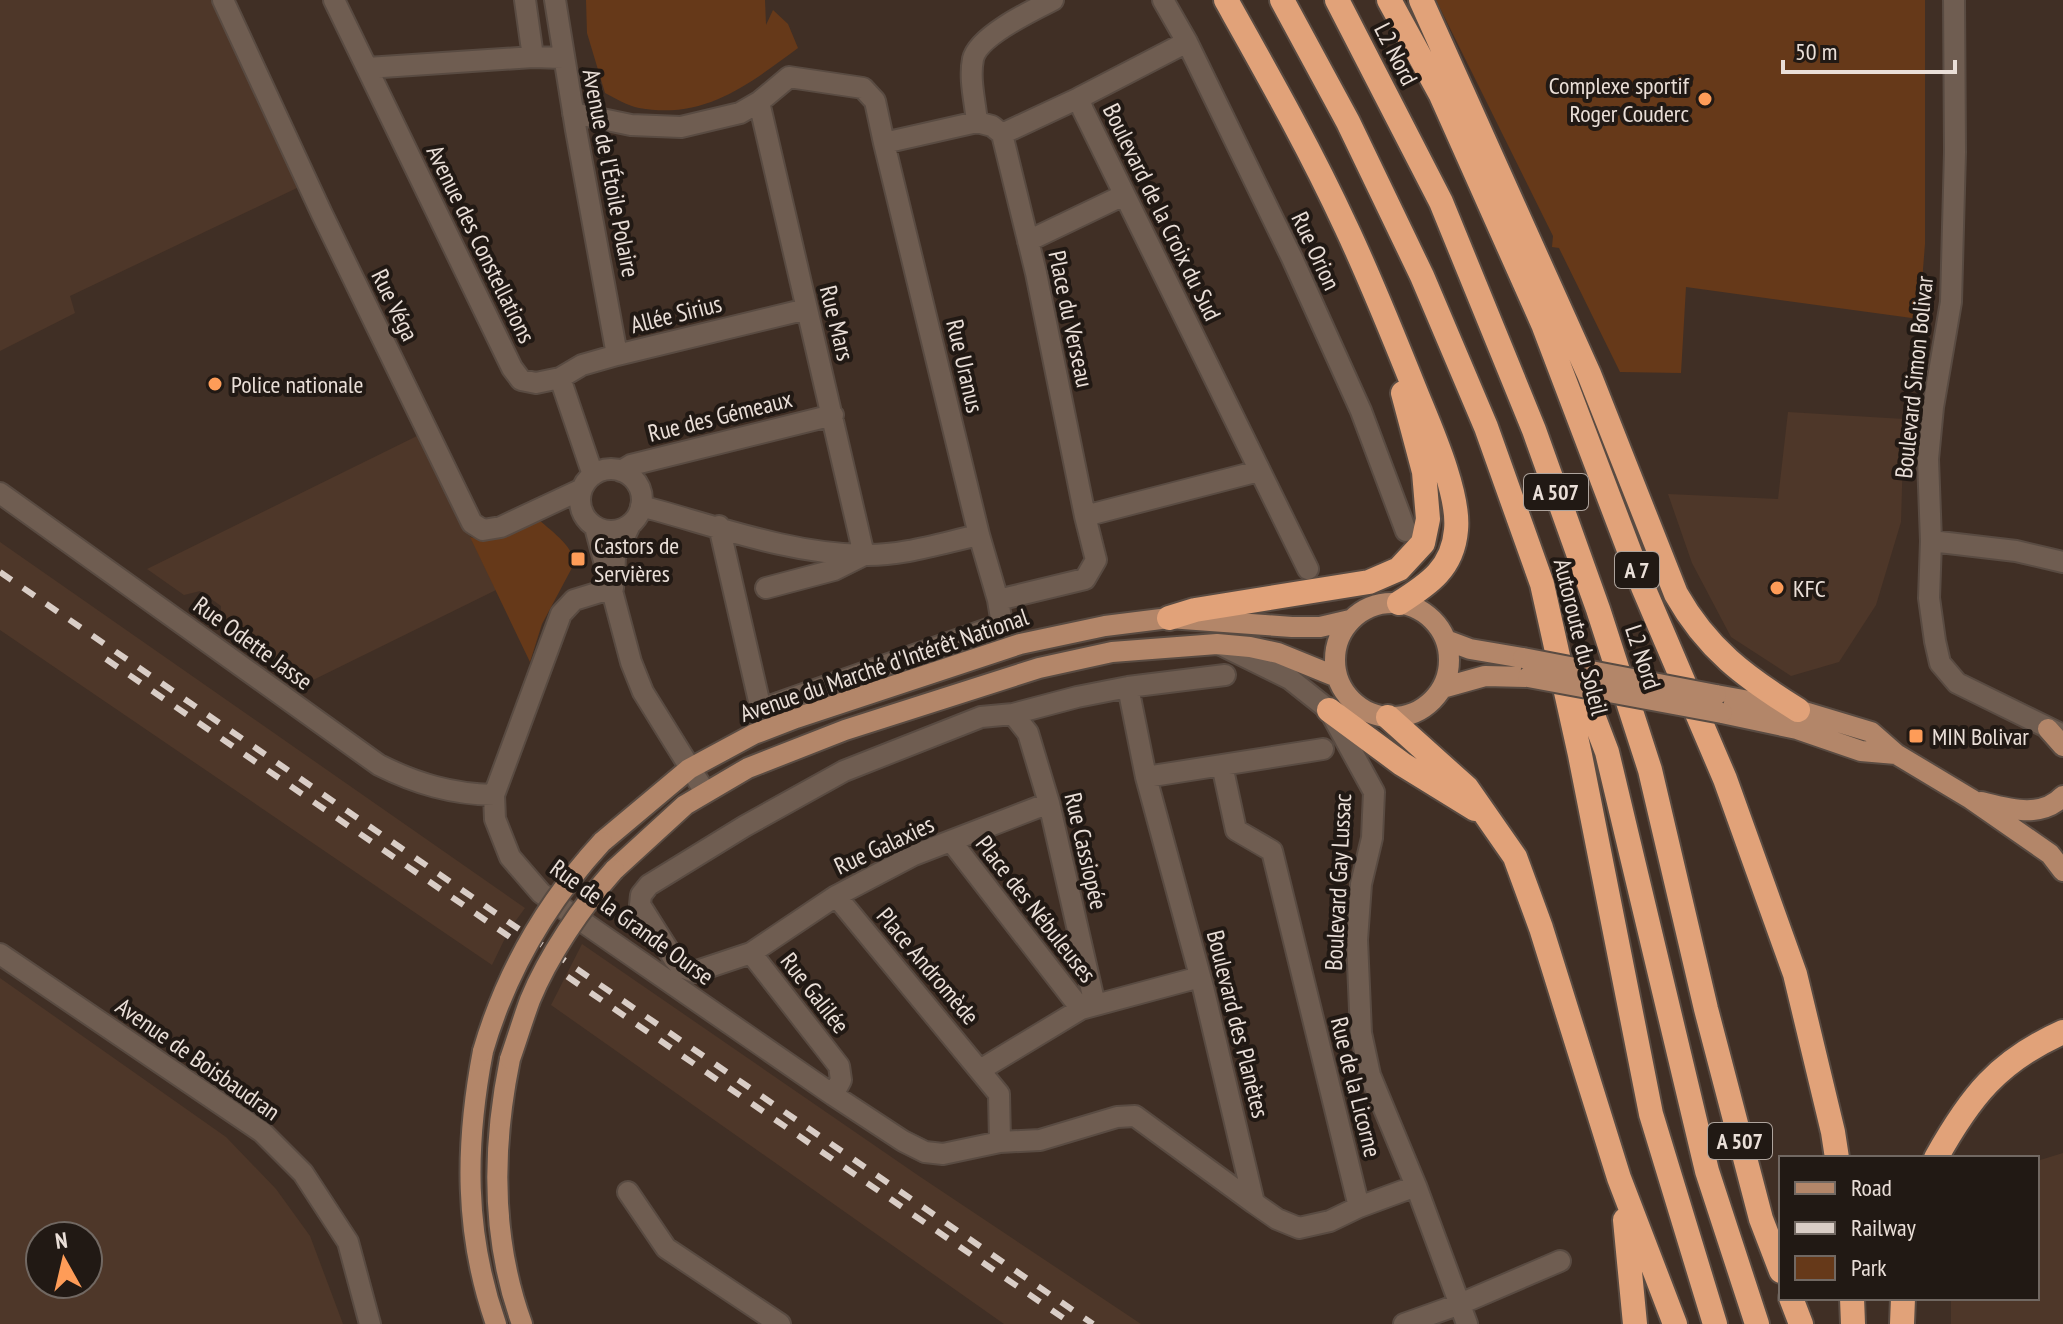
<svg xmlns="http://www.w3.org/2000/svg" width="2063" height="1324" font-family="'PT Sans Narrow',sans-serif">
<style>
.built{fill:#4e3729;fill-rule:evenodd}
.green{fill:#663919}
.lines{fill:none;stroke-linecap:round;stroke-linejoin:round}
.minor-casing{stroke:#594b42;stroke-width:24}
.primary-casing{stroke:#594b42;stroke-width:24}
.motorway-casing{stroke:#594b42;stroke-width:28}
.minor{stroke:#6f5d51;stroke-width:20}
.primary{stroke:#b38669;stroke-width:20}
.motorway{stroke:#e1a279;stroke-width:24}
.rail{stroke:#d9cdc6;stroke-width:6;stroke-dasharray:14 14;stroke-linecap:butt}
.primary-bridge-casing{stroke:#594b42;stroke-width:24;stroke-linecap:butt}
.primary-bridge{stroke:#b38669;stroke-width:20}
.poi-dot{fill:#fe9c58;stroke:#211914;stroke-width:3}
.labels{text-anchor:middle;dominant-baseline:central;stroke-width:8;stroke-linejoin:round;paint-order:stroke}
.shield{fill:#211914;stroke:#aea49d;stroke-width:2}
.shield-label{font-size:22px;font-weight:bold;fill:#eadfd8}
.street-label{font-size:24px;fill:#eadfd8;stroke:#211914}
.poi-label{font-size:24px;fill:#eadfd8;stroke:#211914;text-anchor:start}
</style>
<rect width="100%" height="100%" fill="#402f25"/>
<path class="built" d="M 0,0 L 214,0 L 299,187 L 70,296 L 75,313 L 0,351 Z
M 1788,412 L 1904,419 L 1901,522 L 1876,605 L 1839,662 L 1791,676 L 1731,637 L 1692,563 L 1668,494 L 1778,499 Z
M 421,434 L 496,590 L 309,682 L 221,620 L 221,606 L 200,591 L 184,595 L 147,569 Z
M 0,542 L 525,908 L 509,930 L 492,965 L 0,630 Z
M 582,944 L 919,1176 L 1141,1324 L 1004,1324 L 551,1005 Z
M 0,978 L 226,1137 L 276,1189 L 310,1236 L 343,1324 L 0,1324 ZM 40,1236 L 88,1236 L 88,1284 L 40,1284 Z
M 2063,1153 L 2063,1324 L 1951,1324 L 1951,1298 L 2037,1298 L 2037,1161 Z"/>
<path class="green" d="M 586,0 L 765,0 L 766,25 L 773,10 L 788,24 L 798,48 C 749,84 705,120 639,108 C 628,106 615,98 605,93 L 587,33 Z
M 1436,0 L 1925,0 L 1925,244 L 1919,319 L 1686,287 L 1681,373 L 1620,372 L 1559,248 L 1552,247 L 1553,236 Z
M 536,517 C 549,530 574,545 574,564 L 542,624 L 530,662 L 470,537 C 495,545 514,529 536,517 Z"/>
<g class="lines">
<defs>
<path id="minor" d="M 223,0 L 322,214 L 472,523 L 483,530 L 501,527 L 582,489
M 334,0 L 512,368 L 521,380 L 536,383 L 560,378 L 582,365 L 617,355 L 807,309
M 525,0 L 533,57
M 555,0 L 576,130 L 617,355
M 1163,0 L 1187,42 L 1292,258 L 1361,411 L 1406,531
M 1954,0 L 1955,152 L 1951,302 L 1933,407 L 1928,459 L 1931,541 L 1929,598 L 1935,641 L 1940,663 L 1957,683 L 2063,735
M 367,68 L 533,57 L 563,58
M 1079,98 L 1187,42
M 759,102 L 864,555 L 834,570 L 766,588
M 573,113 L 631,125 L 681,127 L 740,113 L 759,102 L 789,77 L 863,88 L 875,101 L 884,143 L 977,122 L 992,126 L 1002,134 L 1079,98 L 1083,110 L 1308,569
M 977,122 C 975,101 969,79 973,59 C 978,36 1033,10 1053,0
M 1002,134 L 1036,273 L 1085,516
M 884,143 L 979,535 L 998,600
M 1028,241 L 1124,195
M 560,378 L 593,475
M580 500a31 31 0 1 1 62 0a31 31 0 1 1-62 0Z
M 621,471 L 631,465 L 833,415
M 0,493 L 379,765 C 417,784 452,794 494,795
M 641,506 C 713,525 789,554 864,555 C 902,556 942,543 979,535
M 719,526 L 759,701 L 764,708 L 999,625 L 1001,618 L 998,600 L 1085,579 L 1096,560 L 1085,516 L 1259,471
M 595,527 L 631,662 L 643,692 L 705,792
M 1931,541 L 2016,551 L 2063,562
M 614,580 L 615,556 L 630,525
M 613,588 L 574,600 L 561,614 L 494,795 L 495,819 L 510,857 L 541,893 L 833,1095
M 1221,645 L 1290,679 L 1329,710 L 1374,792 L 1372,838 L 1361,884 L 1357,940 L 1361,1033 L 1370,1075 L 1416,1186 L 1467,1324
M 1225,675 L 1128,687 L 1077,697 L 1013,714 L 981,717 L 844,771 L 745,826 L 649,885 L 641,895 L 640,905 L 674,959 L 681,967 L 694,972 L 751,953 L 839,1066 L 841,1080 L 833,1095 L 903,1141 L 925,1152 L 943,1154 L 1000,1142 L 1040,1140 L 1117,1117 L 1135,1116 L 1254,1203
M 1128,687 L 1146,777 L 1203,987 L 1254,1203 L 1277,1219 L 1299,1228 L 1330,1221 L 1359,1207 L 1416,1186
M 1013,714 L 1028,733 L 1049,803 L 1095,1005
M 1222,765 L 1236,830 L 1272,851 L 1359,1207
M 1146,777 L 1323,749
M 951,841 L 1081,1009
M 836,896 L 999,1094 L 1000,1142
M 751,953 L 836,896 L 914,855 L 1049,803
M 0,954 L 262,1132 L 303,1173 L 348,1242 L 370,1324
M 980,1070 L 1081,1009 L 1200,977
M 628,1192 L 666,1248 L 780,1324
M 1404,1324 L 1460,1304 L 1560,1261"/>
<path id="primary" d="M1335 660a57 57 0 1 1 114 0a57 57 0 1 1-114 0Z
M 1446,640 L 1470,649 L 1523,658
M 1442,688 L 1485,676 L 1528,677
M 1716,695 L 1798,710 L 1871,732 L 1896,754 L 1971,799 L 2050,854 L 2063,871
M 1722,713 L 1797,729 L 1861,751 L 1896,754
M 2048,729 L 2063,746
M 1981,802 C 2009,809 2041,819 2063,796
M 602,842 L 689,769 L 754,734 L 796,718 L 1020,644 L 1105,626 L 1169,618 L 1292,627 L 1320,627 L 1350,620
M 614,870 L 685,805 L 748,768 L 845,730 L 1039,668 L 1112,652 L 1217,644 L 1250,647 L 1278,653 L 1337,677
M 483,1051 C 465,1145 464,1233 496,1324
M 510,1059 C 492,1147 491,1239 522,1324"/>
<path id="motorway" d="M 1226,0 C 1268,75 1310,149 1346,227 C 1371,280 1393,335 1415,390 C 1429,425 1460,493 1456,530 C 1453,568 1429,584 1399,603
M 1282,0 L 1348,122 L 1422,276 L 1486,427 L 1542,584 L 1580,755 L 1651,1114 L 1715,1324
M 1337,0 L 1441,202 L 1534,430 L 1598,609 L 1650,770 L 1706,1009 L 1761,1219 L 1781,1271
M 1389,0 L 1441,95 L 1543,324 L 1643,587 L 1725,779 L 1795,974 L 1833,1132 L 1837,1158
M 1421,0 L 1589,374 L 1676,594 C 1707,649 1745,677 1798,710
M 1169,618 L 1195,610 L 1369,582 L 1399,569 L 1423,543 L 1428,519 L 1424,472 L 1403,393
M 1575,668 L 1607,752 L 1707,1171 L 1757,1324
M 1329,710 L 1402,764 L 1475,809
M 1388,717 L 1467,788 L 1515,857 L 1541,928 L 1619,1178 L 1675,1324
M 1936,1158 C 1970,1097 1998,1061 2063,1032
M 1625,1220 L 1635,1324
M 1791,1298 L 1801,1324
M 1852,1298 L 1853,1324
M 1902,1324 L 1903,1298"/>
</defs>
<use href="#minor" class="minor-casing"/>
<use href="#primary" class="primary-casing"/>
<use href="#motorway" class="motorway-casing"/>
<use href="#minor" class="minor"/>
<use href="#primary" class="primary"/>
<use href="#motorway" class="motorway"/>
<path class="rail" d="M 0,572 L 1093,1324
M 106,659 L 1072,1324"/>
<defs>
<path id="primary-bridge" d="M 1523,658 L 1716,695
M 1528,677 L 1722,713
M 483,1051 C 506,972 546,903 602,842
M 510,1059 C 517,1039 523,1019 530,1000 C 548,956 582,906 614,870"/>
</defs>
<use href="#primary-bridge" class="primary-bridge-casing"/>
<use href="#primary-bridge" class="primary-bridge"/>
</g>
<g class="poi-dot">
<circle cx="1705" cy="99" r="8"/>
<circle cx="215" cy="384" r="8"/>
<rect x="570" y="551" width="16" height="16" rx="4"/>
<circle cx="1777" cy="588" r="8"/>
<rect x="1908" y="728" width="16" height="16" rx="4"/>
</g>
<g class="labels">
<g class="shield">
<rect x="1524" y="474" width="64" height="36" rx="6"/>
<rect x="1615" y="552" width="44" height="36" rx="6"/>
<rect x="1708" y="1123" width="64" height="36" rx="6"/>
</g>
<g class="shield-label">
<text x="1556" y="492">A 507</text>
<text x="1637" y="570">A 7</text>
<text x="1740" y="1141">A 507</text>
</g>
<g class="street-label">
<text transform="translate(1396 54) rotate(63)">L2 Nord</text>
<text transform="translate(611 173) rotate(79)">Avenue de l'Étoile Polaire</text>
<text transform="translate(1162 212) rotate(64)">Boulevard de la Croix du Sud</text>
<text transform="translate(481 244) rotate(64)">Avenue des Constellations</text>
<text transform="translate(1316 251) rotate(65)">Rue Orion</text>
<text transform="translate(395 305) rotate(64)">Rue Véga</text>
<text transform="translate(676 314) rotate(-14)">Allée Sirius</text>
<text transform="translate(1071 319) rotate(78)">Place du Verseau</text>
<text transform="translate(837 323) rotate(76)">Rue Mars</text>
<text transform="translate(965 366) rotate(77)">Rue Uranus</text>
<text transform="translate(1914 377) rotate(-84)">Boulevard Simon Bolivar</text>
<text transform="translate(720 416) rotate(-14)">Rue des Gémeaux</text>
<text transform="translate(1581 637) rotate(76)">Autoroute du Soleil</text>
<text transform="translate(253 643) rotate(36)">Rue Odette Jasse</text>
<text transform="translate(1643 657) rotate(72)">L2 Nord</text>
<text transform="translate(884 665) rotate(-19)">Avenue du Marché d'Intérêt National</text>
<text transform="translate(884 845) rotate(-25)">Rue Galaxies</text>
<text transform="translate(1086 851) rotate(77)">Rue Cassiopée</text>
<text transform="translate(1338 882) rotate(-87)">Boulevard Gay Lussac</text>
<text transform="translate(1036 909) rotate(52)">Place des Nébuleuses</text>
<text transform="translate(632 922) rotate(36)">Rue de la Grande Ourse</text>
<text transform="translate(928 966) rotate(50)">Place Andromède</text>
<text transform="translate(815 993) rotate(52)">Rue Galilée</text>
<text transform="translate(1238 1024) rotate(76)">Boulevard des Planètes</text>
<text transform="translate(198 1059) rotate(35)">Avenue de Boisbaudran</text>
<text transform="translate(1356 1087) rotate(76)">Rue de la Licorne</text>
</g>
<g class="poi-label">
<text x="1689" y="85" text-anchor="end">Complexe sportif<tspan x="1689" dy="28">Roger Couderc</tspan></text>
<text x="231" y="384">Police nationale</text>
<text x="594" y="545">Castors de<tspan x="594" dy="28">Servières</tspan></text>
<text x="1793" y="588">KFC</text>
<text x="1932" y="736">MIN Bolivar</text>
</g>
</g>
<rect x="1779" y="1156" width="260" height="144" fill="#211914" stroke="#716862" stroke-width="2"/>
<rect x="1795" y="1182" width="40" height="12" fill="#b38669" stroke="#716862" stroke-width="2"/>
<text x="1851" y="1196" font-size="24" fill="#eadfd8">Road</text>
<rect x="1795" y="1222" width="40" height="12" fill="#d9cdc6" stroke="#716862" stroke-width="2"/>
<text x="1851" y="1236" font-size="24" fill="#eadfd8">Railway</text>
<rect x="1795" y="1256" width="40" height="24" fill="#663919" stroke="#716862" stroke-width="2"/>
<text x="1851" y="1276" font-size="24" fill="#eadfd8">Park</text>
<g transform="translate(64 1260) rotate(352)"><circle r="38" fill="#211914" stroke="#716862" stroke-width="2"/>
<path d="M0-6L14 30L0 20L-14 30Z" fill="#fe9c58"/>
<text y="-12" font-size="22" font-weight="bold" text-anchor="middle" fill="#eadfd8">N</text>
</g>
<path d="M1783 60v12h172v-12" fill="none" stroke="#eadfd8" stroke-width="4"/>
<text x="1795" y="60" font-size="24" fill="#eadfd8" stroke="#211914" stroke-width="6" paint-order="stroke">50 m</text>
</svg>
